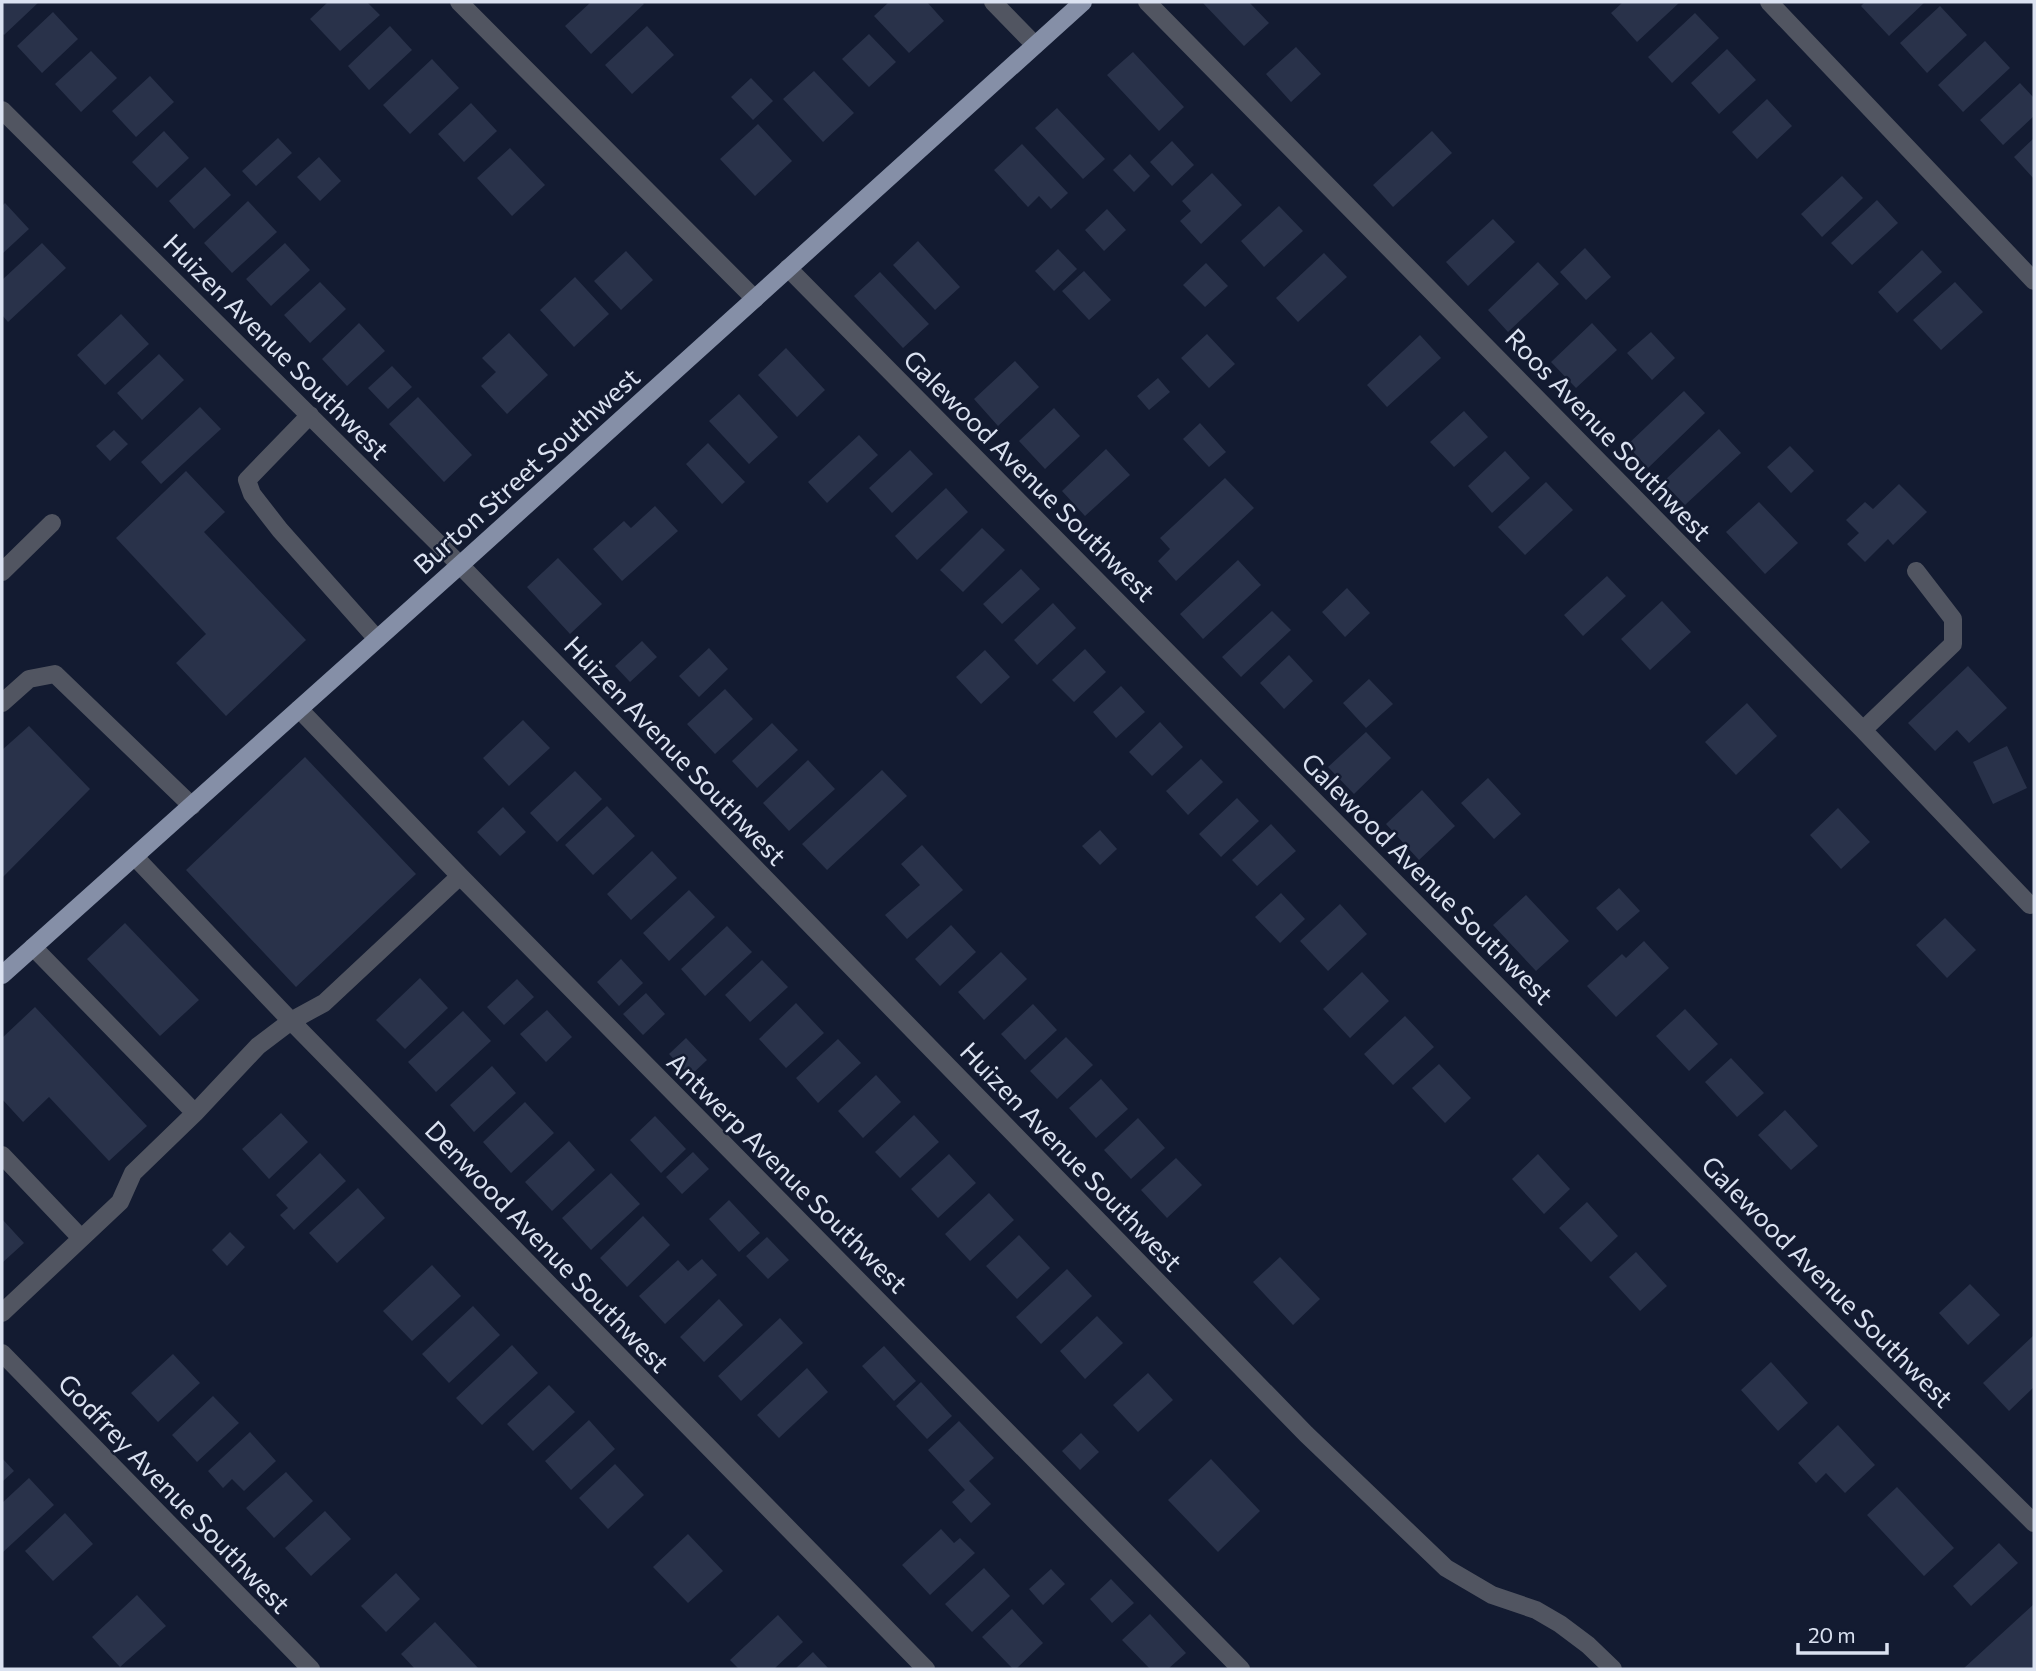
<svg xmlns="http://www.w3.org/2000/svg" width="2036" height="1671" font-family="Commissioner,sans-serif">
<style>
.building{fill:#29324a}
.lines{fill:none;stroke-linecap:round;stroke-linejoin:round}
.minor{stroke:#515561;stroke-width:18}
.major{stroke:#858fa7;stroke-width:18}
.labels{text-anchor:middle;dominant-baseline:central;stroke-width:5;stroke-linejoin:round;paint-order:stroke}
.street-label{font-size:26px;fill:#dbe2f1;stroke:#131b31}
</style>
<rect width="100%" height="100%" fill="#131b31"/>
<path class="building" d="M 2,2 L 39,2 L 4,35 L 2,33 Z
M 328,2 L 367,2 L 380,15 L 340,51 L 310,19 Z
M 591,2 L 642,2 L 644,4 L 591,54 L 565,26 Z
M 889,2 L 927,2 L 944,21 L 909,53 L 874,16 Z
M 1202,2 L 1249,2 L 1269,23 L 1244,46 Z
M 1623,2 L 1680,2 L 1637,42 L 1611,13 Z
M 1865,2 L 1925,2 L 1889,36 L 1861,6 Z
M 1940,6 L 1967,35 L 1927,73 L 1900,43 Z
M 53,12 L 78,39 L 42,73 L 17,46 Z
M 1695,13 L 1719,38 L 1672,83 L 1648,57 Z
M 390,26 L 412,50 L 369,90 L 348,66 Z
M 647,26 L 674,55 L 632,94 L 605,65 Z
M 869,34 L 896,62 L 869,87 L 842,59 Z
M 1985,41 L 2010,68 L 1963,112 L 1938,85 Z
M 1296,47 L 1321,74 L 1291,102 L 1266,74 Z
M 1727,49 L 1756,80 L 1719,114 L 1691,83 Z
M 91,51 L 117,78 L 81,112 L 55,84 Z
M 1133,52 L 1184,107 L 1159,131 L 1107,75 Z
M 432,59 L 459,88 L 410,134 L 383,105 Z
M 814,71 L 854,113 L 823,142 L 783,99 Z
M 150,76 L 174,102 L 136,137 L 112,111 Z
M 751,78 L 773,101 L 753,120 L 731,97 Z
M 2020,83 L 2034,98 L 2034,116 L 2003,145 L 1980,120 Z
M 1767,99 L 1792,126 L 1757,159 L 1732,132 Z
M 471,103 L 497,131 L 464,162 L 438,134 Z
M 1057,108 L 1105,159 L 1083,179 L 1035,128 Z
M 758,124 L 792,161 L 755,196 L 720,159 Z
M 164,131 L 189,158 L 157,188 L 132,162 Z
M 1432,131 L 1452,153 L 1393,207 L 1373,185 Z
M 278,138 L 292,153 L 256,186 L 242,171 Z
M 2034,138 L 2034,179 L 2014,157 Z
M 1172,141 L 1194,165 L 1172,186 L 1150,162 Z
M 1022,144 L 1068,193 L 1051,209 L 1039,196 L 1028,207 L 994,170 Z
M 510,148 L 545,185 L 512,216 L 477,178 Z
M 1130,154 L 1150,176 L 1134,192 L 1113,170 Z
M 319,157 L 341,181 L 320,201 L 297,177 Z
M 205,167 L 231,195 L 194,229 L 169,201 Z
M 1212,173 L 1242,205 L 1201,244 L 1180,221 L 1191,211 L 1182,201 Z
M 1842,176 L 1863,198 L 1822,237 L 1801,214 Z
M 1877,200 L 1898,223 L 1852,265 L 1831,243 Z
M 248,201 L 277,232 L 232,273 L 204,243 Z
M 5,203 L 29,229 L 2,254 L 2,206 Z
M 1279,206 L 1303,231 L 1264,267 L 1241,241 Z
M 1107,209 L 1126,230 L 1104,251 L 1085,230 Z
M 1493,219 L 1515,242 L 1468,286 L 1446,262 Z
M 918,241 L 960,287 L 935,310 L 893,265 Z
M 42,243 L 66,268 L 8,322 L 2,315 L 2,280 Z
M 285,243 L 310,270 L 271,306 L 246,279 Z
M 1585,248 L 1611,277 L 1586,300 L 1560,272 Z
M 1058,249 L 1077,269 L 1054,291 L 1035,271 Z
M 1922,250 L 1942,272 L 1897,313 L 1878,292 Z
M 626,251 L 653,280 L 621,310 L 594,281 Z
M 1324,253 L 1347,277 L 1298,322 L 1276,298 Z
M 1538,262 L 1559,284 L 1508,332 L 1488,310 Z
M 1206,263 L 1228,286 L 1205,307 L 1183,285 Z
M 1084,271 L 1111,300 L 1089,320 L 1062,291 Z
M 880,272 L 929,324 L 903,348 L 854,296 Z
M 575,277 L 609,314 L 574,347 L 540,310 Z
M 320,282 L 346,309 L 310,343 L 284,315 Z
M 1955,282 L 1983,312 L 1941,350 L 1913,320 Z
M 121,314 L 149,344 L 105,385 L 77,355 Z
M 359,323 L 385,351 L 347,386 L 322,359 Z
M 1592,323 L 1617,350 L 1576,388 L 1551,362 Z
M 1651,332 L 1675,358 L 1652,380 L 1627,353 Z
M 509,333 L 548,375 L 507,414 L 481,386 L 496,372 L 482,358 Z
M 1207,334 L 1235,364 L 1209,388 L 1181,358 Z
M 1420,335 L 1441,358 L 1387,407 L 1367,385 Z
M 786,348 L 825,390 L 797,417 L 758,375 Z
M 159,354 L 184,380 L 142,420 L 117,393 Z
M 1015,361 L 1039,387 L 998,426 L 974,399 Z
M 392,366 L 412,387 L 388,409 L 368,388 Z
M 1158,378 L 1170,392 L 1149,410 L 1137,396 Z
M 1684,391 L 1705,413 L 1648,468 L 1627,445 Z
M 739,394 L 778,437 L 749,464 L 709,421 Z
M 418,397 L 472,455 L 444,482 L 389,424 Z
M 200,407 L 221,429 L 161,484 L 141,462 Z
M 1054,408 L 1080,436 L 1045,469 L 1019,441 Z
M 1464,411 L 1488,437 L 1454,467 L 1430,442 Z
M 1200,423 L 1226,452 L 1209,467 L 1183,439 Z
M 1719,429 L 1741,453 L 1685,505 L 1663,482 Z
M 114,430 L 128,444 L 110,461 L 96,446 Z
M 859,435 L 878,455 L 827,503 L 808,482 Z
M 708,443 L 745,482 L 722,504 L 686,464 Z
M 1790,446 L 1814,471 L 1791,493 L 1767,467 Z
M 1106,449 L 1130,475 L 1085,516 L 1062,491 Z
M 910,450 L 933,474 L 892,513 L 869,488 Z
M 1505,451 L 1530,478 L 1492,513 L 1468,486 Z
M 186,471 L 225,512 L 204,532 L 306,640 L 226,716 L 176,663 L 206,634 L 116,538 Z
M 1225,478 L 1254,508 L 1176,581 L 1158,561 L 1170,549 L 1160,538 Z
M 1546,482 L 1573,510 L 1525,555 L 1498,527 Z
M 1899,484 L 1927,512 L 1893,545 L 1888,539 L 1865,562 L 1847,544 L 1859,533 L 1846,520 L 1865,502 L 1873,509 Z
M 946,488 L 968,512 L 917,560 L 895,536 Z
M 1759,502 L 1798,543 L 1765,574 L 1726,532 Z
M 655,506 L 678,531 L 622,581 L 593,549 L 624,521 L 631,528 Z
M 982,528 L 1005,550 L 963,592 L 940,570 Z
M 558,558 L 602,604 L 570,634 L 527,587 Z
M 1238,560 L 1261,585 L 1203,639 L 1180,614 Z
M 1021,569 L 1040,589 L 1002,624 L 983,604 Z
M 1607,576 L 1626,596 L 1583,636 L 1564,615 Z
M 1347,588 L 1370,613 L 1345,637 L 1322,612 Z
M 1662,601 L 1691,632 L 1650,670 L 1621,639 Z
M 1053,603 L 1076,628 L 1037,665 L 1014,640 Z
M 1272,611 L 1291,630 L 1241,677 L 1222,657 Z
M 642,641 L 657,657 L 630,682 L 615,666 Z
M 709,648 L 728,669 L 699,697 L 679,676 Z
M 1085,649 L 1106,672 L 1074,702 L 1052,680 Z
M 985,650 L 1010,677 L 981,704 L 956,677 Z
M 1289,655 L 1313,681 L 1284,709 L 1260,683 Z
M 1968,666 L 2007,708 L 1969,743 L 1957,730 L 1935,751 L 1908,723 Z
M 1369,679 L 1393,704 L 1366,728 L 1343,703 Z
M 1121,686 L 1145,712 L 1116,738 L 1093,712 Z
M 725,689 L 753,719 L 715,754 L 687,724 Z
M 1747,703 L 1777,736 L 1736,775 L 1705,742 Z
M 523,720 L 550,748 L 509,786 L 483,758 Z
M 1160,722 L 1183,747 L 1152,776 L 1129,752 Z
M 772,723 L 798,750 L 757,788 L 732,761 Z
M 29,726 L 90,789 L 2,878 L 2,750 Z
M 1366,732 L 1391,758 L 1354,794 L 1328,767 Z
M 2007,746 L 2027,788 L 1993,804 L 1973,762 Z
M 305,757 L 416,874 L 296,987 L 186,870 Z
M 1201,759 L 1223,782 L 1188,815 L 1166,791 Z
M 808,760 L 835,789 L 789,831 L 763,803 Z
M 882,770 L 907,796 L 827,870 L 802,844 Z
M 575,771 L 602,799 L 557,842 L 530,813 Z
M 1488,778 L 1521,814 L 1494,839 L 1461,803 Z
M 1422,790 L 1455,826 L 1419,860 L 1386,824 Z
M 1237,798 L 1259,821 L 1221,857 L 1199,834 Z
M 607,806 L 635,836 L 593,875 L 565,845 Z
M 503,807 L 526,832 L 500,856 L 477,832 Z
M 1838,808 L 1870,842 L 1841,869 L 1810,835 Z
M 1271,824 L 1296,851 L 1257,886 L 1232,860 Z
M 1100,830 L 1117,849 L 1100,865 L 1082,846 Z
M 922,845 L 963,890 L 907,939 L 885,915 L 920,885 L 901,864 Z
M 652,851 L 677,878 L 631,920 L 607,894 Z
M 1619,888 L 1640,911 L 1617,931 L 1596,908 Z
M 689,890 L 715,917 L 669,961 L 643,933 Z
M 1281,893 L 1305,919 L 1280,943 L 1255,917 Z
M 1526,895 L 1569,941 L 1536,971 L 1493,925 Z
M 1340,904 L 1367,934 L 1328,971 L 1300,941 Z
M 1945,918 L 1976,950 L 1947,978 L 1916,945 Z
M 125,923 L 199,1000 L 160,1036 L 87,959 Z
M 951,925 L 976,952 L 940,986 L 915,959 Z
M 727,926 L 752,952 L 705,996 L 681,969 Z
M 1644,941 L 1669,968 L 1616,1017 L 1587,986 L 1622,954 L 1626,958 Z
M 1001,952 L 1027,979 L 984,1020 L 958,992 Z
M 621,959 L 643,983 L 619,1006 L 597,982 Z
M 762,960 L 788,987 L 750,1022 L 725,995 Z
M 1362,972 L 1389,1001 L 1350,1038 L 1323,1009 Z
M 420,978 L 448,1008 L 405,1049 L 376,1020 Z
M 517,979 L 534,997 L 504,1025 L 487,1007 Z
M 646,993 L 665,1014 L 643,1035 L 623,1014 Z
M 796,1003 L 824,1033 L 786,1068 L 759,1039 Z
M 1033,1004 L 1057,1030 L 1025,1060 L 1001,1034 Z
M 35,1007 L 147,1126 L 109,1161 L 49,1097 L 23,1122 L 2,1099 L 2,1038 Z
M 1685,1009 L 1718,1044 L 1689,1071 L 1656,1036 Z
M 547,1010 L 572,1037 L 546,1062 L 520,1034 Z
M 463,1011 L 491,1041 L 436,1092 L 408,1062 Z
M 1405,1016 L 1434,1047 L 1393,1085 L 1364,1054 Z
M 1066,1037 L 1093,1065 L 1057,1099 L 1030,1071 Z
M 686,1038 L 707,1060 L 690,1076 L 669,1054 Z
M 838,1039 L 861,1063 L 818,1103 L 796,1078 Z
M 1731,1058 L 1764,1093 L 1737,1117 L 1705,1082 Z
M 1439,1064 L 1471,1098 L 1445,1123 L 1412,1088 Z
M 492,1066 L 516,1093 L 474,1132 L 450,1105 Z
M 876,1075 L 901,1102 L 863,1138 L 838,1111 Z
M 1101,1079 L 1128,1109 L 1096,1138 L 1069,1108 Z
M 525,1102 L 554,1133 L 511,1173 L 483,1142 Z
M 1785,1110 L 1818,1146 L 1791,1170 L 1758,1135 Z
M 281,1113 L 308,1142 L 269,1179 L 242,1149 Z
M 914,1115 L 939,1142 L 900,1178 L 875,1152 Z
M 655,1116 L 686,1149 L 661,1173 L 630,1140 Z
M 1138,1118 L 1165,1148 L 1131,1179 L 1104,1150 Z
M 569,1141 L 595,1170 L 552,1211 L 525,1182 Z
M 693,1152 L 709,1169 L 682,1194 L 666,1177 Z
M 320,1153 L 346,1181 L 294,1230 L 280,1215 L 288,1208 L 276,1195 Z
M 949,1154 L 976,1183 L 938,1218 L 911,1189 Z
M 1538,1154 L 1570,1189 L 1544,1214 L 1512,1179 Z
M 1176,1158 L 1202,1185 L 1167,1218 L 1141,1190 Z
M 611,1173 L 640,1204 L 591,1250 L 562,1218 Z
M 358,1188 L 385,1218 L 337,1263 L 309,1233 Z
M 989,1193 L 1014,1220 L 970,1261 L 945,1234 Z
M 729,1200 L 760,1233 L 739,1252 L 709,1219 Z
M 1587,1202 L 1618,1236 L 1591,1262 L 1559,1228 Z
M 643,1216 L 670,1245 L 627,1287 L 600,1258 Z
M 2,1219 L 24,1243 L 2,1263 Z
M 230,1232 L 245,1247 L 227,1266 L 212,1250 Z
M 1019,1235 L 1050,1268 L 1017,1299 L 986,1266 Z
M 767,1237 L 789,1260 L 768,1279 L 746,1256 Z
M 1636,1252 L 1667,1286 L 1640,1311 L 1609,1277 Z
M 1280,1257 L 1320,1299 L 1293,1325 L 1253,1282 Z
M 702,1259 L 717,1275 L 665,1324 L 639,1296 L 678,1260 L 688,1271 Z
M 432,1265 L 461,1296 L 412,1341 L 383,1311 Z
M 1067,1269 L 1092,1296 L 1041,1344 L 1016,1317 Z
M 1970,1284 L 2000,1315 L 1968,1345 L 1939,1313 Z
M 719,1299 L 743,1325 L 704,1362 L 680,1337 Z
M 473,1306 L 500,1335 L 449,1383 L 422,1354 Z
M 1097,1316 L 1123,1343 L 1085,1379 L 1060,1351 Z
M 780,1318 L 803,1343 L 741,1401 L 718,1376 Z
M 2034,1335 L 2034,1387 L 2009,1411 L 1983,1383 Z
M 512,1345 L 538,1373 L 482,1425 L 456,1398 Z
M 884,1346 L 916,1381 L 894,1401 L 862,1366 Z
M 173,1354 L 200,1383 L 158,1422 L 131,1393 Z
M 1771,1362 L 1808,1403 L 1778,1431 L 1741,1390 Z
M 807,1368 L 828,1392 L 779,1438 L 757,1415 Z
M 1148,1373 L 1173,1400 L 1138,1432 L 1113,1405 Z
M 921,1382 L 952,1416 L 927,1439 L 896,1406 Z
M 549,1385 L 575,1412 L 533,1451 L 507,1424 Z
M 213,1396 L 239,1423 L 197,1462 L 172,1435 Z
M 589,1420 L 615,1449 L 571,1490 L 545,1461 Z
M 959,1421 L 994,1458 L 969,1481 L 991,1504 L 971,1523 L 952,1502 L 965,1490 L 928,1450 Z
M 1838,1425 L 1875,1465 L 1845,1493 L 1826,1473 L 1816,1483 L 1798,1463 Z
M 250,1432 L 276,1461 L 244,1491 L 232,1479 L 223,1488 L 208,1471 Z
M 1081,1433 L 1099,1452 L 1080,1470 L 1062,1451 Z
M 2,1458 L 14,1471 L 2,1482 Z
M 1211,1459 L 1260,1511 L 1218,1552 L 1168,1500 Z
M 615,1464 L 644,1495 L 608,1529 L 579,1498 Z
M 286,1472 L 313,1501 L 274,1538 L 246,1508 Z
M 29,1478 L 54,1505 L 2,1553 L 2,1503 Z
M 1897,1487 L 1954,1548 L 1924,1576 L 1867,1515 Z
M 325,1511 L 351,1539 L 311,1576 L 285,1548 Z
M 65,1513 L 93,1544 L 53,1581 L 25,1551 Z
M 941,1529 L 954,1543 L 960,1538 L 975,1553 L 930,1595 L 902,1565 Z
M 688,1534 L 723,1571 L 688,1603 L 653,1567 Z
M 1999,1543 L 2018,1563 L 1971,1606 L 1953,1586 Z
M 984,1568 L 1010,1596 L 972,1632 L 945,1604 Z
M 1051,1569 L 1065,1584 L 1043,1605 L 1029,1589 Z
M 396,1573 L 420,1599 L 386,1632 L 361,1606 Z
M 1111,1579 L 1134,1603 L 1112,1623 L 1090,1599 Z
M 137,1595 L 166,1626 L 120,1667 L 92,1637 Z
M 2034,1604 L 2034,1669 L 1963,1669 Z
M 1012,1609 L 1043,1643 L 1016,1669 L 1013,1669 L 982,1637 Z
M 1150,1614 L 1186,1653 L 1168,1669 L 1150,1669 L 1122,1640 Z
M 778,1615 L 803,1642 L 774,1669 L 739,1669 L 730,1660 Z
M 435,1622 L 479,1669 L 415,1669 L 401,1654 Z
M 813,1652 L 829,1669 L 795,1669 Z"/>
<g class="lines">
<path class="minor" d="M 459,2 L 755,299
M 993,2 L 1035,45
M 1147,2 L 1863,730 L 2030,905
M 1769,2 L 2034,281
M 2,110 L 460,565 L 1306,1434 L 1446,1568 L 1492,1595 L 1536,1610 L 1560,1624 L 1588,1645 L 1613,1669
M 788,268 L 1782,1274 L 2034,1523
M 310,415 L 247,480 L 252,494 L 280,530 L 377,639
M 2,572 L 52,523
M 2,703 L 29,679 L 55,674 L 192,806
M 299,709 L 460,876 L 1241,1669
M 1863,730 L 1953,644 L 1953,619 L 1916,571
M 135,857 L 291,1021 L 926,1669
M 33,947 L 195,1113
M 2,1155 L 81,1238
M 2,1313 L 120,1202 L 133,1173 L 195,1113 L 258,1046 L 291,1021 L 324,1003 L 460,876
M 2,1353 L 311,1669"/>
<path class="major" d="M 2,975 L 460,565 L 1083,2"/>
</g>
<g class="labels">
<g class="street-label">
<text transform="translate(277 346) rotate(45)">Huizen Avenue Southwest</text>
<text transform="translate(1609 434) rotate(46)">Roos Avenue Southwest</text>
<text transform="translate(526 470) rotate(-42)">Burton Street Southwest</text>
<text transform="translate(1030 475) rotate(45)">Galewood Avenue Southwest</text>
<text transform="translate(676 750) rotate(46)">Huizen Avenue Southwest</text>
<text transform="translate(1428 878) rotate(45)">Galewood Avenue Southwest</text>
<text transform="translate(1072 1156) rotate(46)">Huizen Avenue Southwest</text>
<text transform="translate(788 1172) rotate(45)">Antwerp Avenue Southwest</text>
<text transform="translate(548 1246) rotate(46)">Denwood Avenue Southwest</text>
<text transform="translate(1828 1281) rotate(45)">Galewood Avenue Southwest</text>
<text transform="translate(175 1493) rotate(46)">Godfrey Avenue Southwest</text>
</g>
</g>
<rect width="2036" height="1671" fill="none" stroke="#dbe2f1" stroke-width="7"/>
<path d="M1798 1643v10h89v-10" fill="none" stroke="#dbe2f1" stroke-width="3.5"/>
<text x="1808" y="1643" font-size="21" fill="#dbe2f1" stroke="#131b31" stroke-width="5" paint-order="stroke">20 m</text>
</svg>
